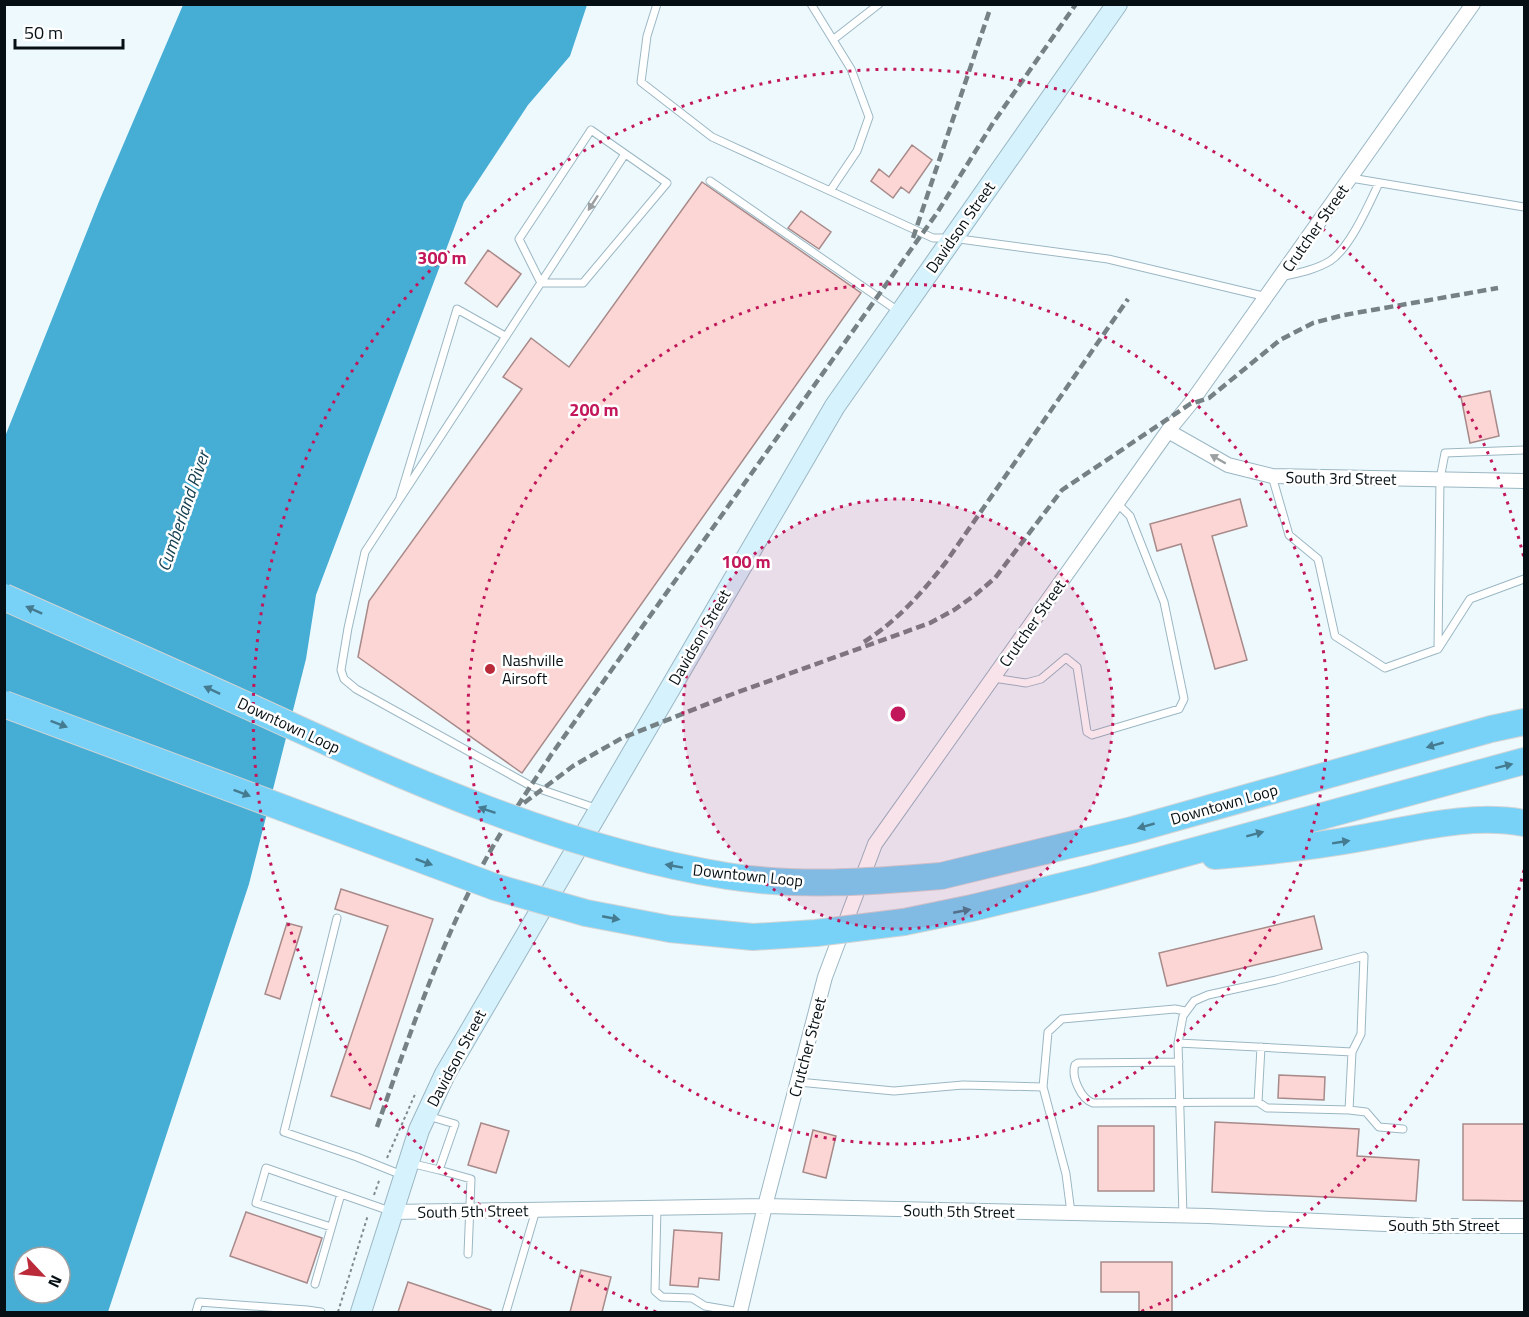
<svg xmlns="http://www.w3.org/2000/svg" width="1529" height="1317" font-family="'Titillium Web',sans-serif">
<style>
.water{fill:#46add4;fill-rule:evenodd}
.building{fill:#fcd6d4;stroke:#a78a89;stroke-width:1.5}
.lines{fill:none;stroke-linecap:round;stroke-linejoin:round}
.lane-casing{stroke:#9bb7c3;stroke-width:9}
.street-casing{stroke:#9bb7c3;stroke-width:16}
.secondary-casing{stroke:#9bb7c3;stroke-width:22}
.highway-casing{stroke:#d2d4d5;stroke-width:28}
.path{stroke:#7f898e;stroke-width:2;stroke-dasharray:3 3;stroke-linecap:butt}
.lane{stroke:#fff;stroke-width:7}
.street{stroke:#fff;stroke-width:14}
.secondary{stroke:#d6f2fd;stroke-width:20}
.highway{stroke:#78d2f7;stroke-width:26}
.rail{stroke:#768185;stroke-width:4.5;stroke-dasharray:9 4.5;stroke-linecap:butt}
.highway-bridge-casing{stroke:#d2d4d5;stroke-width:28;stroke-linecap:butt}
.highway-bridge{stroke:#78d2f7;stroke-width:26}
.oneway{fill:#9b9fa1}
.oneway2{fill:#457b91}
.ring{fill:none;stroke:#c2185b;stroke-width:3;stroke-dasharray:3 6}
.poi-dot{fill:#bb2a39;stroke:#fff;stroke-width:2}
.labels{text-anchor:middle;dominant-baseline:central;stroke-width:5;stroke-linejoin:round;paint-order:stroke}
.street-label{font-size:16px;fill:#061014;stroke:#fff}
.poi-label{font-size:16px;fill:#061014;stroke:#fff;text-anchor:start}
.water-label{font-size:18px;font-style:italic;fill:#174354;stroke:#fff}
.centre{fill:#c2185b;stroke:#fff;stroke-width:3}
.ring-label{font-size:18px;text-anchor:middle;font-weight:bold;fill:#c2185b;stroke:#fff;stroke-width:5;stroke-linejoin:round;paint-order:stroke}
</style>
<rect width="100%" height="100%" fill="#eef9fe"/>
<path class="water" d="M 183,5 L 587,5 L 570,56 L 528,105 L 464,202 L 316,595 L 306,659 L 249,884 L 108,1312 L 5,1312 L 4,439 L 100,199 ZM 24,1257 L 60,1257 L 60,1293 L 24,1293 Z"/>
<path class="building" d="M 912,145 L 932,160 L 909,193 L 901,187 L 893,198 L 871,181 L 879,169 L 889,177 Z
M 702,182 L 861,293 L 522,773 L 358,657 L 369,601 L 522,389 L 503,377 L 531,338 L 569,367 Z
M 801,211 L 831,232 L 819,249 L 788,228 Z
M 488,250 L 521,274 L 497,307 L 465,283 Z
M 1490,391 L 1499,436 L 1470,443 L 1461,397 Z
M 1240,499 L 1247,526 L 1212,536 L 1247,660 L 1215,669 L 1181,544 L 1157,551 L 1150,524 Z
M 341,889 L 433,919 L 370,1109 L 331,1096 L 388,926 L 335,909 Z
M 1314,916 L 1322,949 L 1167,986 L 1159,953 Z
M 287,923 L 302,927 L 280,999 L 265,994 Z
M 1279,1075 L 1325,1077 L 1324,1100 L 1278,1098 Z
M 1215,1122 L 1359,1129 L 1357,1156 L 1419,1160 L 1416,1201 L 1212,1192 Z
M 481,1123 L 509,1131 L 496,1173 L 468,1165 Z
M 1463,1124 L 1524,1124 L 1524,1201 L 1463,1200 Z
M 1098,1126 L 1154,1126 L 1154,1191 L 1098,1191 Z
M 813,1130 L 836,1136 L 826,1178 L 803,1172 Z
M 246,1212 L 322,1238 L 307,1283 L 230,1256 Z
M 674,1230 L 722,1233 L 719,1280 L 699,1278 L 698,1287 L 670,1285 Z
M 1101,1262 L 1172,1262 L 1172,1312 L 1139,1312 L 1139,1292 L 1101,1292 Z
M 581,1270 L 611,1277 L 602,1312 L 570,1312 Z
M 408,1282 L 491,1310 L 491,1312 L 398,1312 Z"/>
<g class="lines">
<defs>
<path id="lane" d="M 657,4 L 647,36 L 641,82 L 712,137 L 933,238 L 952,238 L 1108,259 L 1267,297
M 811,4 L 851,69 L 869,117 L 857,151 L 830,191
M 834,39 L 879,4
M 591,130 L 667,183 L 583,283 L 541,283 L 519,239 Z
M 1351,178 L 1524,207
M 710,181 L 898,311
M 1281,277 C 1298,273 1315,270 1330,261 C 1350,248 1369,204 1379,183
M 1272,476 L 1289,535 L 1318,559 L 1335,636 L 1385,668 L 1438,649 L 1440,479 L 1445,453 L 1524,450
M 400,497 L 457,309 L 505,336
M 1438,649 L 1470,599 L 1524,579
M 993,678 L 1026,683 L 1041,679 L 1066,658 L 1077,667 L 1087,732 L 1092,735 L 1179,709 L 1184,699 L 1164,602 L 1130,516 L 1117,503
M 598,809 L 531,786 L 356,689 L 344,679 L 341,670 L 348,628 L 365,552 L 625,154
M 337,918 L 284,1132 L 357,1157 L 402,1175
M 1178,1043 L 1352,1052 L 1349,1110 L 1267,1108 L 1258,1102 L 1093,1103 C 1081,1099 1071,1077 1075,1065 L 1078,1063 L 1179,1062
M 798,1082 L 894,1091 L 963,1085 L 1043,1087 L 1066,1174 L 1071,1213
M 1043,1087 L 1048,1032 L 1062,1019 L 1175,1009 L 1185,1011
M 1258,1102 L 1261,1047
M 1349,1110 L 1366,1112 L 1379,1127 L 1403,1129
M 410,1163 L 439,1170 L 455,1124 L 428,1116
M 439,1170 L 471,1179 L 468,1254
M 657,1208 L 655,1291 L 662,1297 L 692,1298 L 705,1306 L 740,1312
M 1183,1216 L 1178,1043 L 1183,1016 L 1194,1001 L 1208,995 L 1276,980 L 1364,956 L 1361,1034 L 1352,1052
M 331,1227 L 256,1203 L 266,1168 L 341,1194
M 315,1284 L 341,1194 L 390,1211
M 196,1312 L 199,1302 L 307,1310
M 306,1312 L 307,1310 L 321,1312
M 506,1312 L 536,1210"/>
<path id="street" d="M 1168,431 L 1228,465 L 1272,476 L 1524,481
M 393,1212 L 765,1206 L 1208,1216 L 1429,1226 L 1524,1226
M 740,1312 L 765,1206 L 825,977 L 875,844 L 1168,431 L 1190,404 L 1473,4"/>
<path id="secondary" d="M 361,1312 L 419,1130 L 445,1074 L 835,406 L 1117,4"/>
<path id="highway" d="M 1215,856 C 1264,852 1312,847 1361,838 C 1414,829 1470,813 1524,823
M 941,876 L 1132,830 L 1491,729 L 1524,722
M 904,922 L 972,908 L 1091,879 L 1524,761"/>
</defs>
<use href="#lane" class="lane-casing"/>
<use href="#street" class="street-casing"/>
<use href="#secondary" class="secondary-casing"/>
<use href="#highway" class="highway-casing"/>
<path class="path" d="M 387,1158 L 416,1092
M 374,1195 L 380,1178
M 338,1312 L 368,1215"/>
<use href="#lane" class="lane"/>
<use href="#street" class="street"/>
<use href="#secondary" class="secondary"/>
<use href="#highway" class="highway"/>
<path class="rail" d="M 913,238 L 989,12
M 864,642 C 897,621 922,593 946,562 L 1128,299
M 524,803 L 573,766 L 622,738 L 730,695 L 930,623 L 954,610 L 975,595 L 995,578 L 1062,490 L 1190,404 L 1209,398 L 1280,340 L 1313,323 L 1344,315 L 1498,288
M 377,1127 C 407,1042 436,956 477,876 C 498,834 525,795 551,755 L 937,213 L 993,123 L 1076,4"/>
<defs>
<path id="highway-bridge" d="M 4,597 C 89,635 174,672 259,711 C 409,780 562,849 727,876 C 797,887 870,882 941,876
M 4,704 L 495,887 L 586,913 L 670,929 L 753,937 L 816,933 L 904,922"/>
</defs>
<use href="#highway-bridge" class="highway-bridge-casing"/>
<use href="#highway-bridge" class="highway-bridge"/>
</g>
<defs><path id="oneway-solid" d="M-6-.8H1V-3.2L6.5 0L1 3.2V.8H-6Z" transform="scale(1.5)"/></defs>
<g class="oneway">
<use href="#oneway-solid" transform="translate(593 203) rotate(123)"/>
<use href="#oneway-solid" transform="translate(1218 459) rotate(-150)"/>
</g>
<g class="oneway2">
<use href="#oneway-solid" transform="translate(34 610) rotate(-156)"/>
<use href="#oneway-solid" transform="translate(212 690) rotate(-155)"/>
<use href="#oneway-solid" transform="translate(59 724) rotate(21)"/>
<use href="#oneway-solid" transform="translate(1435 745) rotate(164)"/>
<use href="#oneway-solid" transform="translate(1504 766) rotate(-14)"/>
<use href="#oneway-solid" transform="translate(242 793) rotate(21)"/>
<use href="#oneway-solid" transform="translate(487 810) rotate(-161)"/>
<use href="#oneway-solid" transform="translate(1146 826) rotate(164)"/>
<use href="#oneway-solid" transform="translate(1255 834) rotate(-15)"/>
<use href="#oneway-solid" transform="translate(1341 842) rotate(-9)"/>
<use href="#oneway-solid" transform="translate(424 862) rotate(20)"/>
<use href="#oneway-solid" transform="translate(674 866) rotate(-170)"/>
<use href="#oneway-solid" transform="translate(962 911) rotate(-11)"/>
<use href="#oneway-solid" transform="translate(611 918) rotate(11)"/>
</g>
<circle cx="898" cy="714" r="215" fill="#c2185b" fill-opacity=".12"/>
<g class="ring">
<circle cx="898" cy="714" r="215"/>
<circle cx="898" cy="714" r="430"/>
<path d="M1524 870A645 645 0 0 1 1140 1312M656 1312A645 645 0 1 1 1524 558"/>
</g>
<circle class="poi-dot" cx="490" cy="669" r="6"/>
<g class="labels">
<g class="street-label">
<text transform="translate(960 227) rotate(-55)">Davidson Street</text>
<text transform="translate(1315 228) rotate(-55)">Crutcher Street</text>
<text transform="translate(1341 478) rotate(1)">South 3rd Street</text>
<text transform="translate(1032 623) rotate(-55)">Crutcher Street</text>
<text transform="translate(699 637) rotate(-60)">Davidson Street</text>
<text transform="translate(289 725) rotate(25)">Downtown Loop</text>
<text transform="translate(1224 804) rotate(-16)">Downtown Loop</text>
<text transform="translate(748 875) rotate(6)">Downtown Loop</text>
<text transform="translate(807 1047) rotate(-75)">Crutcher Street</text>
<text transform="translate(456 1058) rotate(-62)">Davidson Street</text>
<text transform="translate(473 1211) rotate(-1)">South 5th Street</text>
<text transform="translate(959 1211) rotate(1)">South 5th Street</text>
<text x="1444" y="1225">South 5th Street</text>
</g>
<g class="poi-label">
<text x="502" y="660">Nashville<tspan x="502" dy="18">Airsoft</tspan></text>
</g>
<g class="water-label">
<text transform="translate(183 511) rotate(-71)">Cumberland River</text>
</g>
</g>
<circle cx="898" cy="714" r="9" class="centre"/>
<g class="ring-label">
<text x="442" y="264">300 m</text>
<text x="594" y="416">200 m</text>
<text x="746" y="568">100 m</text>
</g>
<rect width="1529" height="1317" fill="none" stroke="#061014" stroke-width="12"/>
<g transform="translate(42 1275) rotate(116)"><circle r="28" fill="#ffffff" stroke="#9b9fa1" stroke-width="1.5"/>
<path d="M0-4.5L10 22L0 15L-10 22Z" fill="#bb2a39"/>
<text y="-9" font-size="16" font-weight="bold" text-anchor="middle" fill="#061014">N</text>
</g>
<path d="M15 39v9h108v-9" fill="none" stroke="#061014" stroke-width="3"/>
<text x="24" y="39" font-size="18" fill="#061014" stroke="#ffffff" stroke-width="4.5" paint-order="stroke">50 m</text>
</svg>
